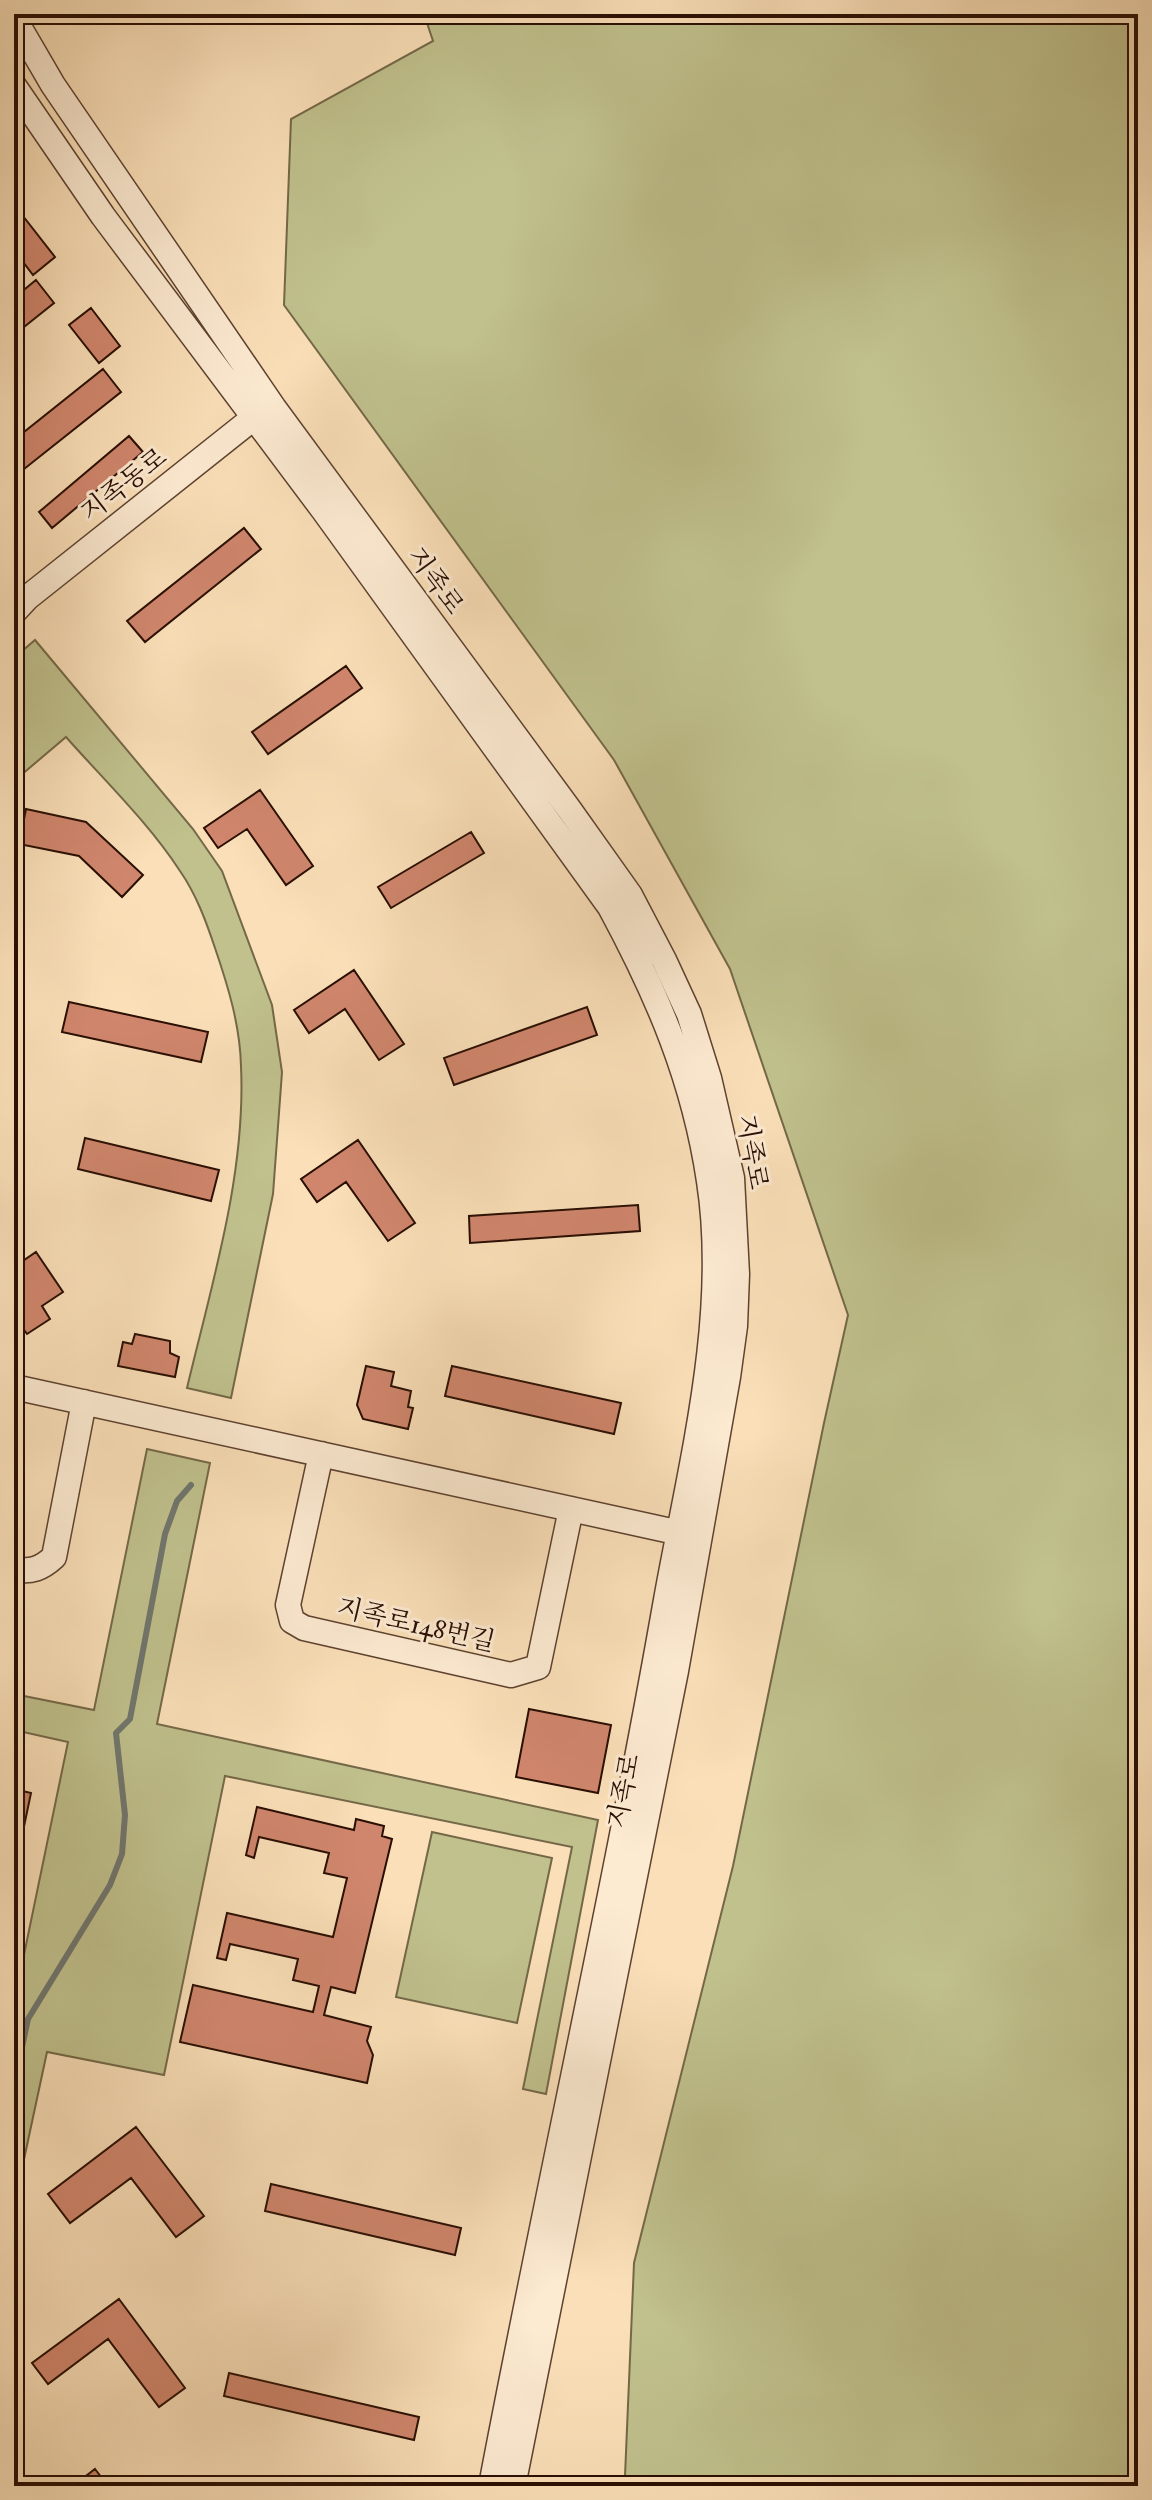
<svg xmlns="http://www.w3.org/2000/svg" width="1152" height="2500" font-family="'IM FELL Double Pica','Noto Serif KR',serif">
<style>
.green{fill:#c0c18d;stroke:#746848;stroke-width:2}
.lines{fill:none;stroke-linecap:round;stroke-linejoin:round}
.stream{stroke:#70766e;stroke-width:6}
.building{fill:#d0866d;stroke:#290e03;stroke-width:2}
.street-casing{stroke:#5d4230;stroke-width:27}
.street{stroke:#fcead1;stroke-width:24}
.labels{text-anchor:middle;dominant-baseline:central;stroke-width:6;stroke-linejoin:round;paint-order:stroke}
.street-label{font-size:26px;fill:#290e03;stroke:#fcead1}
</style>
<rect width="100%" height="100%" fill="#fadfb8"/>
<filter id="stains"><feTurbulence type="fractalNoise" baseFrequency=".0025" numOctaves="4"/><feColorMatrix values="0 0 0 0 .2 0 0 0 0 .09 0 0 0 0 .02 0 0 0 .5 -.17"/></filter>
<radialGradient id="worn" r=".72"><stop offset=".6" stop-color="#630" stop-opacity="0"/><stop offset="1" stop-color="#630" stop-opacity=".3"/></radialGradient>
<path class="green" d="M 424,14 L 1138,14 L 1138,2486 L 627,2486 L 625,2476 L 634,2263 L 733,1866 L 824,1423 L 848,1315 L 730,969 L 614,760 L 284,305 L 291,119 L 433,41 Z
M 35,640 L 193,829 L 222,871 L 272,1005 L 282,1072 L 273,1194 L 231,1398 L 187,1388 C 212,1283 246,1174 241,1066 C 240,1025 228,986 215,948 C 206,921 196,894 180,871 C 148,822 104,780 66,737 L 14,781 L 14,658 Z
M 147,1449 L 210,1463 L 157,1724 L 598,1820 L 546,2094 L 523,2089 L 572,1847 L 225,1776 L 164,2075 L 47,2052 L 14,2206 L 14,2003 L 68,1742 L 14,1730 L 14,1694 L 94,1710 Z
M 432,1832 L 552,1858 L 517,2023 L 396,1997 Z"/>
<g class="lines">
<path class="stream" d="M 14,2085 L 28,2019 L 110,1885 L 122,1854 L 125,1815 L 116,1733 L 130,1719 L 165,1534 L 177,1501 L 191,1485"/>
</g>
<path class="building" d="M 23,216 L 55,257 L 33,275 L 14,250 L 14,223 Z
M 36,280 L 54,303 L 14,335 L 14,298 Z
M 91,308 L 120,346 L 99,363 L 69,325 Z
M 103,369 L 121,392 L 14,477 L 14,440 Z
M 129,436 L 143,452 L 52,528 L 39,512 Z
M 244,528 L 261,549 L 145,642 L 127,621 Z
M 346,666 L 362,688 L 268,754 L 252,732 Z
M 260,790 L 313,866 L 286,885 L 247,829 L 218,848 L 204,828 Z
M 26,809 L 86,822 L 143,875 L 122,897 L 79,856 L 19,844 Z
M 471,832 L 484,853 L 391,908 L 378,887 Z
M 354,970 L 404,1044 L 379,1060 L 345,1009 L 309,1033 L 294,1010 Z
M 69,1002 L 208,1032 L 201,1062 L 62,1032 Z
M 587,1007 L 597,1035 L 454,1085 L 444,1058 Z
M 85,1138 L 219,1170 L 211,1201 L 78,1169 Z
M 358,1140 L 415,1223 L 388,1241 L 346,1182 L 317,1202 L 301,1179 Z
M 638,1205 L 640,1231 L 470,1243 L 469,1216 Z
M 36,1252 L 63,1292 L 42,1306 L 50,1319 L 27,1334 L 14,1316 L 14,1267 Z
M 135,1334 L 170,1341 L 170,1353 L 179,1357 L 175,1377 L 118,1366 L 123,1342 L 132,1344 Z
M 366,1366 L 394,1372 L 391,1386 L 411,1391 L 408,1407 L 413,1408 L 408,1429 L 363,1419 L 357,1405 Z
M 452,1366 L 621,1403 L 614,1434 L 445,1396 Z
M 529,1709 L 611,1725 L 598,1793 L 516,1777 Z
M 14,1789 L 31,1793 L 22,1836 L 14,1834 Z
M 257,1807 L 354,1830 L 356,1819 L 384,1826 L 382,1836 L 392,1839 L 355,1993 L 331,1987 L 324,2015 L 371,2027 L 367,2041 L 373,2055 L 367,2083 L 180,2042 L 193,1985 L 313,2012 L 319,1986 L 293,1980 L 298,1959 L 230,1944 L 226,1960 L 217,1958 L 227,1913 L 333,1937 L 347,1878 L 324,1873 L 329,1853 L 259,1837 L 254,1858 L 246,1855 Z
M 136,2127 L 204,2216 L 176,2237 L 131,2178 L 70,2223 L 48,2194 Z
M 271,2184 L 461,2228 L 455,2255 L 265,2211 Z
M 119,2299 L 185,2388 L 159,2407 L 108,2339 L 48,2384 L 32,2363 Z
M 229,2373 L 419,2417 L 414,2440 L 224,2396 Z
M 95,2469 L 108,2486 L 73,2486 Z"/>
<g class="lines">
<defs>
<path id="street" d="M 14,18 L 53,85 L 274,408 L 569,809 L 630,895 L 664,960 L 689,1014 L 709,1078 L 732,1178 L 737,1274 L 735,1326 L 728,1377 L 676,1671 L 513,2486
M 14,86 L 103,216 L 324,511 L 610,907 C 658,996 694,1080 709,1181 C 730,1317 690,1466 666,1600 C 614,1896 547,2190 491,2486
M 14,612 L 27,598 L 266,408
M 14,1387 L 694,1536
M 321,1454 L 288,1605 L 292,1621 L 304,1628 L 511,1675 L 538,1667 L 571,1509
M 14,1569 C 31,1573 42,1568 54,1557 L 84,1402"/>
</defs>
<use href="#street" class="street-casing"/>
<use href="#street" class="street"/>
</g>
<g class="labels">
<g class="street-label">
<text transform="translate(124 485) rotate(-38)">지족동로</text>
<text transform="translate(435 581) rotate(54)">지족로</text>
<text transform="translate(752 1152) rotate(80)">지족로</text>
<text transform="translate(416 1625) rotate(13)">지족로148번길</text>
<text transform="translate(624 1791) rotate(-79)">지족로</text>
</g>
</g>
<rect width="1152" height="2500" fill="none" stroke="#fadfb8" stroke-width="48"/>
<rect x="16" y="16" width="1120" height="2468" fill="none" stroke="#290e03" stroke-width="4"/>
<rect x="24" y="24" width="1104" height="2452" fill="none" stroke="#290e03" stroke-width="2"/>
<rect width="100%" height="100%" filter="url(#stains)"/>
<rect width="100%" height="100%" fill="url(#worn)"/>
</svg>
